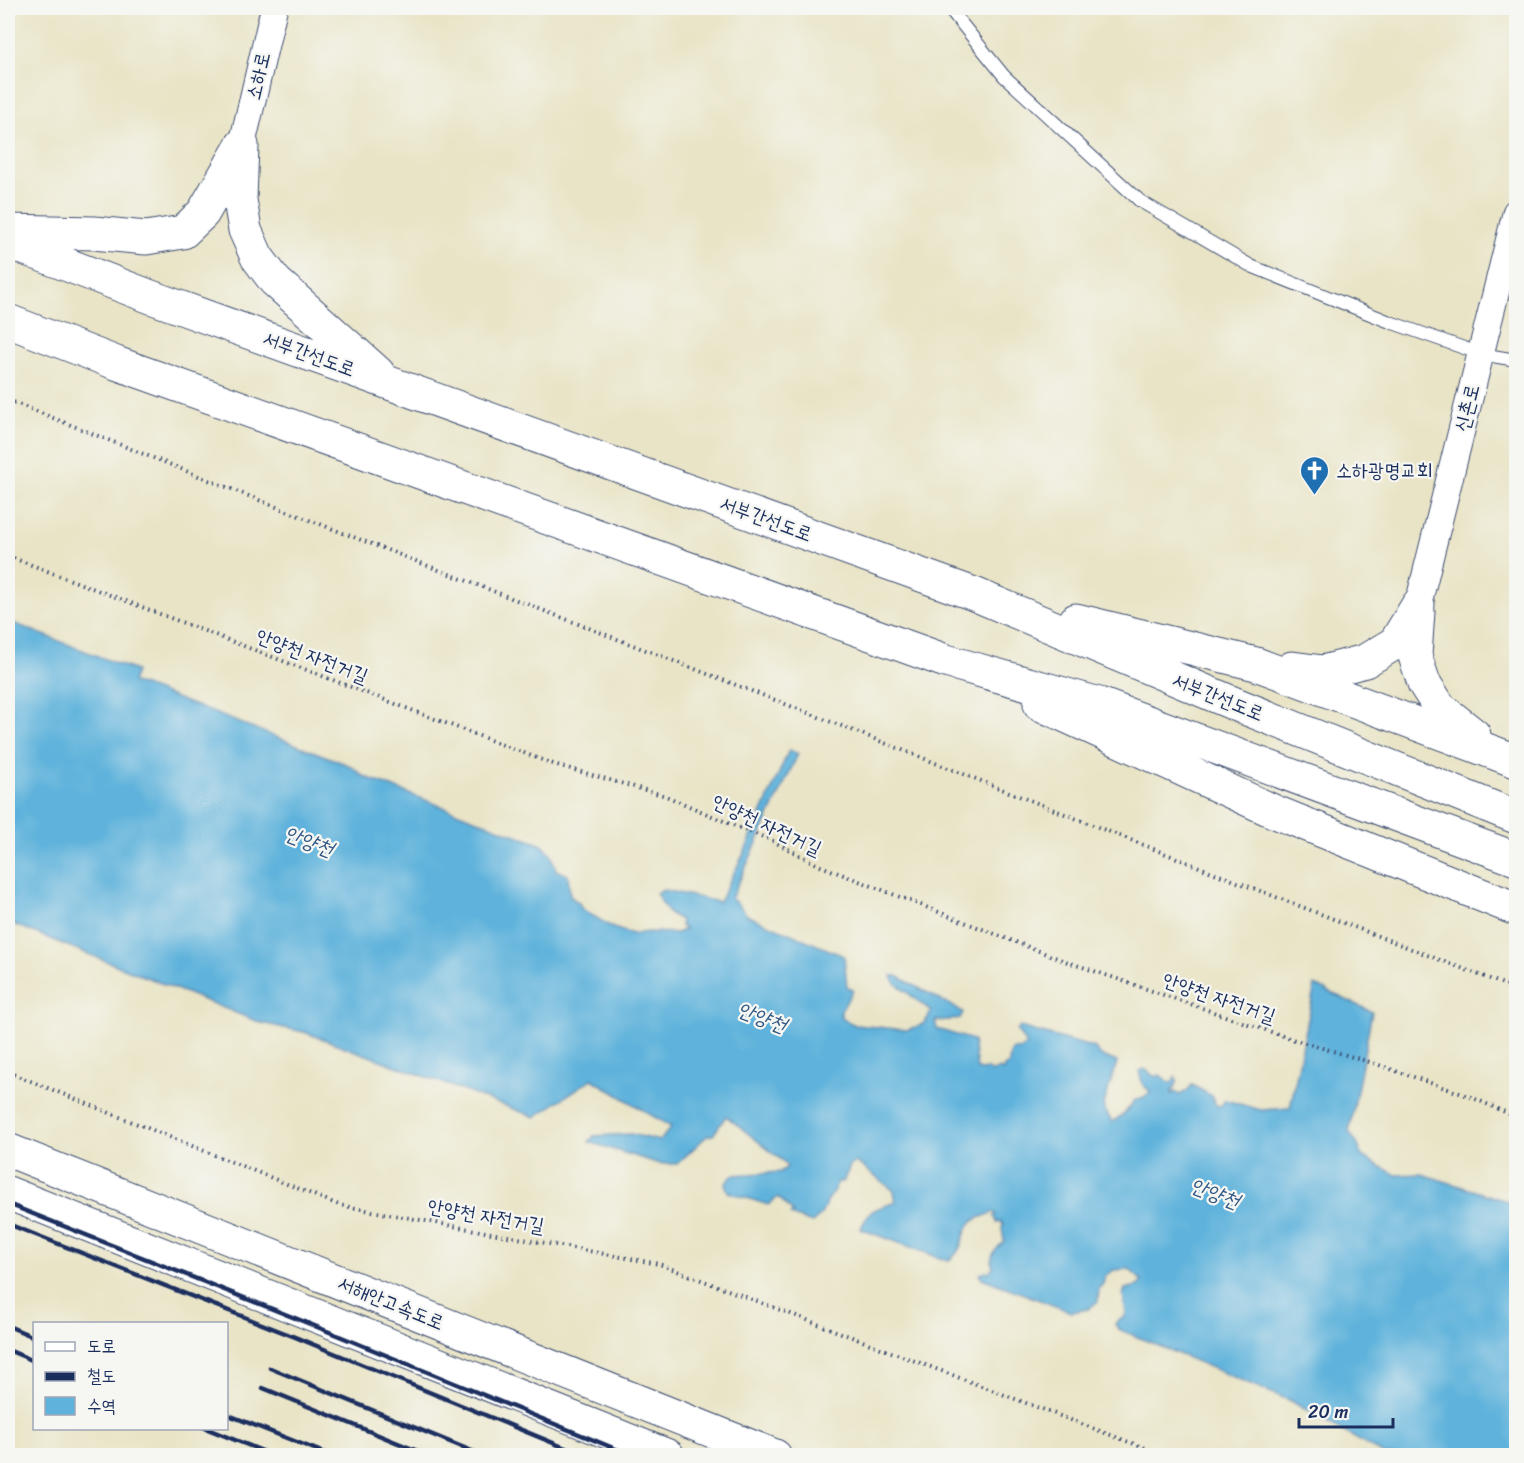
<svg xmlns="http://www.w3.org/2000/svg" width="1524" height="1463" font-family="Sriracha,'Poor Story',sans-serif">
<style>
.water{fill:#5fb2db;stroke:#3d709c;stroke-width:1.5}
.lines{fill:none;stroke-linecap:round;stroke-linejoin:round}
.lane-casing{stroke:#3a4a6e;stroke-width:14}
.street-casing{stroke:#3a4a6e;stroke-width:28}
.highway-casing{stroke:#3a4a6e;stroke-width:35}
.path{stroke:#3a4a6e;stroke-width:4;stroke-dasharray:1.5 4.5;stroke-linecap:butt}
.lane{stroke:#fff;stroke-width:12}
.street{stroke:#fff;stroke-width:26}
.highway{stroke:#fff;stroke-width:33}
.rail{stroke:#1b2f5e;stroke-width:4.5}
.labels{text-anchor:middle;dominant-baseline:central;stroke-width:4.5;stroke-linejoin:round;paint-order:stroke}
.street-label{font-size:20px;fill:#1b2f5e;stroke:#f6f6f2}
.poi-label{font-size:20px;fill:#1b2f5e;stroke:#f6f6f2;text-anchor:start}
.water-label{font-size:21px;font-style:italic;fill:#2f5684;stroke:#f6f6f2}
</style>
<rect width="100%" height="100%" fill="#f6f6f2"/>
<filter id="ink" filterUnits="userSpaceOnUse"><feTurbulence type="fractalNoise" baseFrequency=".0167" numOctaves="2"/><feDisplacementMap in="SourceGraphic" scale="12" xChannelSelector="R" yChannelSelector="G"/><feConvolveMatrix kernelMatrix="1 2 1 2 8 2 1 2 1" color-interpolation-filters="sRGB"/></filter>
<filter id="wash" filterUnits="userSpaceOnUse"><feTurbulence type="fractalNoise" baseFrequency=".008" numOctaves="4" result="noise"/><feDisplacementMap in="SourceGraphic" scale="24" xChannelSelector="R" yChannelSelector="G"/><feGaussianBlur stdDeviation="1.35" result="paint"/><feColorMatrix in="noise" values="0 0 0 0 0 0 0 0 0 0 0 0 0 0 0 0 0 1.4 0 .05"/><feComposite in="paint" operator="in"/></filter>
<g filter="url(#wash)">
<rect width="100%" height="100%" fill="#e9e4c6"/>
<path class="water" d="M 8,621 L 136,671 L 132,683 L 142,685 L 351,766 L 363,776 L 542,845 L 551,854 L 556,870 L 568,875 L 570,896 L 579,903 L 582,909 L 613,928 L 633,934 L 648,932 L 677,933 L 685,929 L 681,926 L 681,920 L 668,913 L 656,893 L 664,890 L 719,902 L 746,849 L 789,750 L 798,754 L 731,899 L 736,902 L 748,916 L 844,956 L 847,987 L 853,990 L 841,1011 L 841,1018 L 855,1025 L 908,1030 L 923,1024 L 928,1018 L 931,1011 L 895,983 L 892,976 L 897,976 L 963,1012 L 960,1019 L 935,1021 L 937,1029 L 973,1040 L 977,1069 L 981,1070 L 987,1069 L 991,1072 L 999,1069 L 1003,1071 L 1004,1067 L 1009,1064 L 1010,1054 L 1013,1049 L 1019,1050 L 1026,1045 L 1017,1030 L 1020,1027 L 1095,1048 L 1099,1055 L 1117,1062 L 1103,1107 L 1112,1122 C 1122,1116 1129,1110 1135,1100 L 1144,1097 L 1151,1092 L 1143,1085 L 1139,1071 L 1145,1069 L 1155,1077 L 1160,1075 L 1170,1083 L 1173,1082 L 1175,1077 L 1178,1081 L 1171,1093 L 1172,1094 L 1175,1092 L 1180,1095 L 1187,1091 L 1192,1085 L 1212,1096 L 1214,1103 L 1218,1106 L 1222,1105 L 1225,1100 L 1261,1110 L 1290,1108 L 1315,985 L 1372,1012 L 1349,1132 L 1358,1145 L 1363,1157 L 1396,1175 L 1422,1174 L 1516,1204 L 1516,1455 L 1440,1456 L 1434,1453 L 1428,1456 L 1384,1455 L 1289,1400 L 1118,1329 L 1115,1324 L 1118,1320 L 1123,1319 L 1126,1314 L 1123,1295 L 1125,1289 L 1138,1286 L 1142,1281 L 1129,1269 L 1114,1270 L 1105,1276 L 1103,1284 L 1099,1288 L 1098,1301 L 1088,1309 L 1071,1312 L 982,1278 L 979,1275 L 985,1271 L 989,1272 L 993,1267 C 988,1256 997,1248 1004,1241 L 1002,1229 L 1003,1224 L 1000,1221 L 997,1222 L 994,1216 L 996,1214 L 993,1212 C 986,1217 978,1216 971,1223 C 961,1234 965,1250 948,1261 L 861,1229 C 869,1207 877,1209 896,1202 L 894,1191 L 856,1162 L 850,1166 L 843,1182 L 838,1182 L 820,1216 L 812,1223 L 790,1215 L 793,1212 L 778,1197 L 768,1205 L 728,1192 L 725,1184 L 733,1175 L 780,1172 L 787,1167 L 784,1162 L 726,1116 L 713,1135 L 707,1136 L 677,1164 L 660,1164 L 589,1142 L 594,1136 L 631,1134 L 660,1141 L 671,1127 L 592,1079 L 535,1117 L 304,1032 L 261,1023 L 8,922 Z"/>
</g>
<g filter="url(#ink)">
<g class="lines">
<defs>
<path id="lane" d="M 949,8 L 1004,76 L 1140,201 L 1251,266 L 1390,322 L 1481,354 L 1516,360"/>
<path id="street" d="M 242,145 L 274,8
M 1418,605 L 1516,212"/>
<path id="highway" d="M 242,145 L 240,200 L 245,230 L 257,257 L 275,281 L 378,373
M 8,231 L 94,233 L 146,238 L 183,232 L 203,213 L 240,149
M 8,242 L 151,297 L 974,594 L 1235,704 L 1516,817
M 8,321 L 116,363 L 946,661 L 1099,704 L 1516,859
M 1418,611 L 1415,656 L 1424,683 L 1440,708 L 1474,735
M 1076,620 L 1256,664 L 1516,761
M 1292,668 L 1323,672 L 1365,661 L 1395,643 L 1418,605
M 1040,704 L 1273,811 L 1516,909
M 8,1150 L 775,1456
M 8,1193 L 668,1456"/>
</defs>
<use href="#lane" class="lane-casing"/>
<use href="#street" class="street-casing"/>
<use href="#highway" class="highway-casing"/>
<path class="path" d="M 8,400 L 294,514 L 811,714 L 1250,887 L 1516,989
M 8,556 L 550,763 L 666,796 L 742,829 L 771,840 L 818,865 L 1062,960 L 1292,1039 L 1373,1063 L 1471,1097 L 1516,1117
M 8,1072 L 339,1205 L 659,1264 L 1166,1456"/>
<use href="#lane" class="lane"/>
<use href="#street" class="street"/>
<use href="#highway" class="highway"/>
<path class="rail" d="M 8,1204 L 300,1320 L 633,1456
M 8,1224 L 295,1337 L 585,1456
M 8,1326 L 34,1337
M 8,1350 L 34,1361
M 270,1368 L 484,1456
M 263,1388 L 430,1456
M 226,1414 L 332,1456
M 205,1428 L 275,1456"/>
</g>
</g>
<defs>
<symbol id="church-pin" viewBox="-11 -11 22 30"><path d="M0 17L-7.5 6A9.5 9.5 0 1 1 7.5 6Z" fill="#1f6fb2" stroke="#f6f6f2"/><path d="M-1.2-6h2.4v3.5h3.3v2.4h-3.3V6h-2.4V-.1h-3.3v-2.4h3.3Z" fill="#fff"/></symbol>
</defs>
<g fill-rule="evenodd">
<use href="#church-pin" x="1298" y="454" width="33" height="45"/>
</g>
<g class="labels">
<g class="street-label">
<text transform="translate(258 76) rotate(-77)">소하로</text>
<text transform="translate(309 354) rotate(20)">서부간선도로</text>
<text transform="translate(1467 408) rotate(-76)">신촌로</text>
<text transform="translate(766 519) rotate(20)">서부간선도로</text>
<text transform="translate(312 656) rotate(21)">안양천 자전거길</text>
<text transform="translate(1218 697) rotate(22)">서부간선도로</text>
<text transform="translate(767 825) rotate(25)">안양천 자전거길</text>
<text transform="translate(1219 998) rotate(19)">안양천 자전거길</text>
<text transform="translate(486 1216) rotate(10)">안양천 자전거길</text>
<text transform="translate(391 1303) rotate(22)">서해안고속도로</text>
</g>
<g class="poi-label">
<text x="1336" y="470">소하광명교회</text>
</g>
<g class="water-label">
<text transform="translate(309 841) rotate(21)">안양천</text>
<text transform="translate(762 1017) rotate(21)">안양천</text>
<text transform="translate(1215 1193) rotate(21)">안양천</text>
</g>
</g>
<rect width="1524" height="1463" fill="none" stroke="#f6f6f2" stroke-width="30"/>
<rect x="33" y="1322" width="195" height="108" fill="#f6f6f2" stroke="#9ea6b7" stroke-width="1.5"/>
<rect x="45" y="1342" width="30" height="9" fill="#ffffff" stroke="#9ea6b7" stroke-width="1.5"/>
<text x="87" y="1352" font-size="18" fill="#1b2f5e">도로</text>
<rect x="45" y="1372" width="30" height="9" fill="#1b2f5e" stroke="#9ea6b7" stroke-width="1.5"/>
<text x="87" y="1382" font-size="18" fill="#1b2f5e">철도</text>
<rect x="45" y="1397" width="30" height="18" fill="#5fb2db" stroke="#9ea6b7" stroke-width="1.5"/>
<text x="87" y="1412" font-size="18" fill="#1b2f5e">수역</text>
<path d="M1299 1418v9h94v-9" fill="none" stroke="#1b2f5e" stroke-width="3"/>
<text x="1308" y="1418" font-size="18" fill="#1b2f5e" stroke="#f6f6f2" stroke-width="4.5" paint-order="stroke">20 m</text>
</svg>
